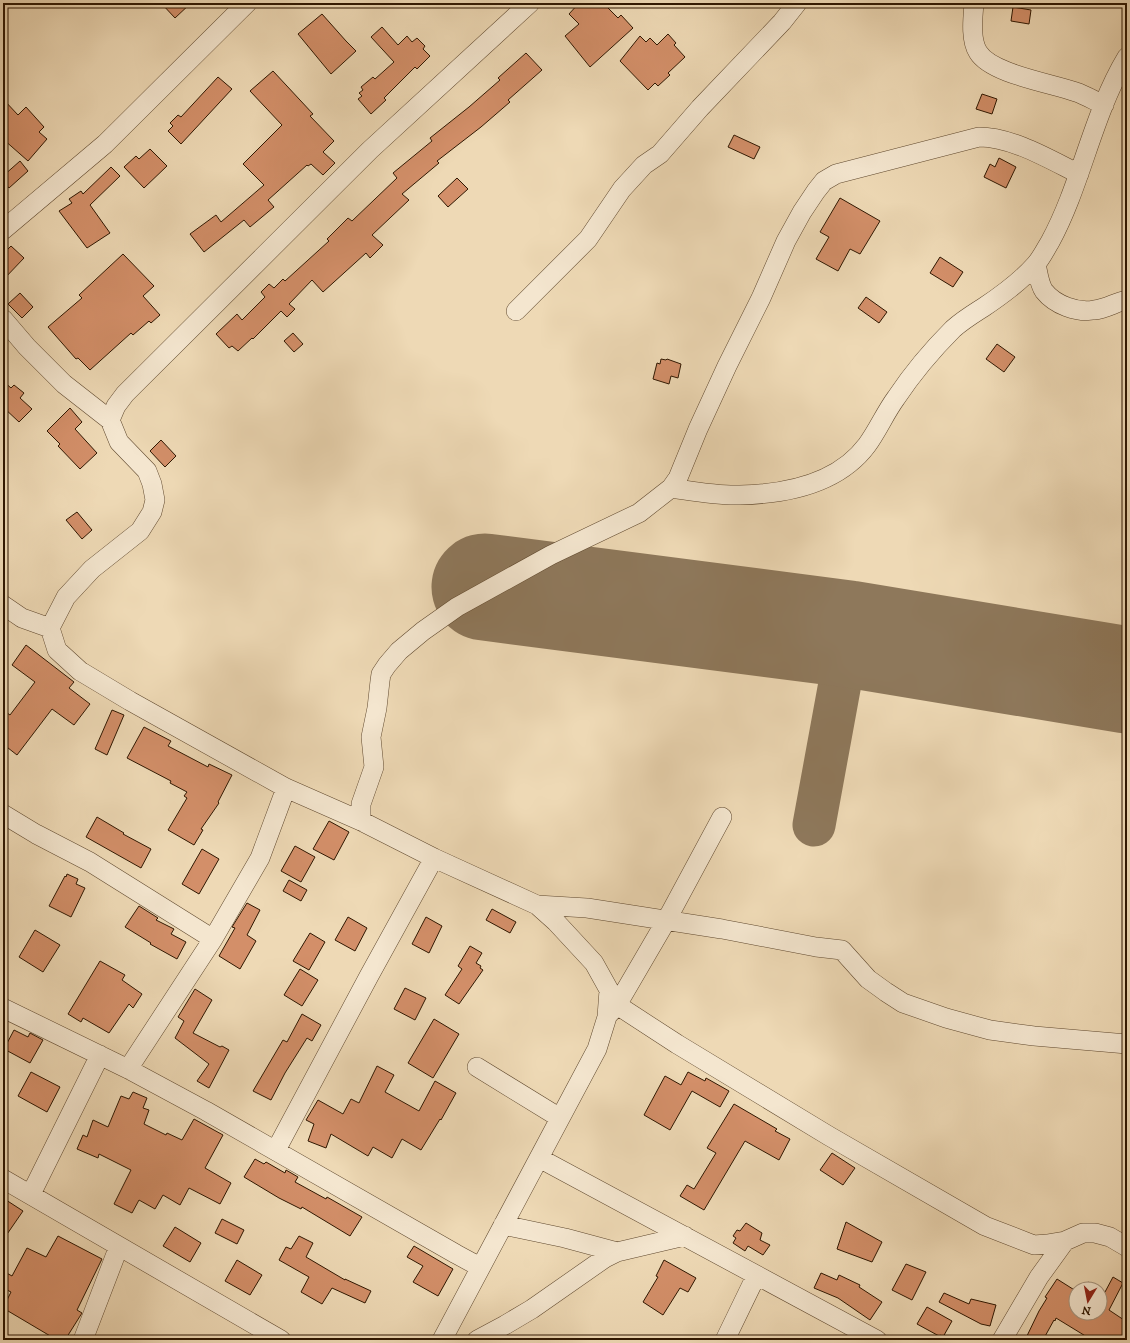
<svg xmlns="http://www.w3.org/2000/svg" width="1130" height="1343" font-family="'IM FELL DW Pica',serif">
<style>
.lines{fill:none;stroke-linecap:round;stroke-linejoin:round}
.taxiway{stroke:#8e785b;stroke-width:43}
.runway{stroke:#8e785b;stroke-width:107}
.building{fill:#d38f69;stroke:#2f1701}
.street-casing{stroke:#5f482e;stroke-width:20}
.street{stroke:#f4e6cf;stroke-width:19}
</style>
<rect width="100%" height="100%" fill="#eed9b5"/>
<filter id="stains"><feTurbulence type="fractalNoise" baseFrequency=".005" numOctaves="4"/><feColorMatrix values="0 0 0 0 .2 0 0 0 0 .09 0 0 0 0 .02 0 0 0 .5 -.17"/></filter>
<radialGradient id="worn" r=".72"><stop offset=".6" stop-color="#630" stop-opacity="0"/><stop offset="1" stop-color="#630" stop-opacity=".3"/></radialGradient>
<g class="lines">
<path class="taxiway" d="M 814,825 L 849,634"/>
<path class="runway" d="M 485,587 L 849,634 L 1127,680"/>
</g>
<path class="building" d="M 161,3 L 191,3 L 175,18 Z
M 579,3 L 603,3 L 618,18 L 621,15 L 633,28 L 590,67 L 565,36 L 579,24 L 569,14 Z
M 1013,7 L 1031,10 L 1029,24 L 1011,21 Z
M 322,14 L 346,41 L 356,51 L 331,74 L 298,34 Z
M 382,27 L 398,45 L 407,36 L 412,42 L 417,38 L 425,46 L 423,49 L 430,56 L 417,69 L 415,67 L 384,98 L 386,100 L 371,114 L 358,99 L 362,96 L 359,93 L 363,90 L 361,87 L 373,77 L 375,79 L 394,62 L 371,37 Z
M 668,34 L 676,43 L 674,45 L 685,57 L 668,73 L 670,75 L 658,86 L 655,83 L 648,90 L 620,61 L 640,36 L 646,42 L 650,38 L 657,45 Z
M 526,53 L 542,70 L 508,100 L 510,102 L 481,127 L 437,161 L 439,163 L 402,194 L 409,200 L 372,235 L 383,245 L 370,258 L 366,253 L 323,292 L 312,280 L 289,304 L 295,309 L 287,317 L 281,311 L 253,339 L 252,338 L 238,351 L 232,346 L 229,348 L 216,334 L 237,314 L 242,320 L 265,297 L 261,292 L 269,284 L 274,288 L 283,279 L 285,281 L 329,241 L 327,239 L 348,218 L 352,221 L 397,178 L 393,173 L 432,141 L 430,138 L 469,107 L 500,80 L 498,78 Z
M 273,71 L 313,114 L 310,116 L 334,141 L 323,152 L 335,163 L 323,175 L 311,164 L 308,166 L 307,165 L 268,200 L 274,207 L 250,227 L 244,220 L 204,252 L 190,234 L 216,215 L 221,222 L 264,185 L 243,164 L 282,125 L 250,91 Z
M 218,77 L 232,89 L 181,144 L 168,131 L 173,126 L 170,123 L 178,115 L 181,117 Z
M 982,94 L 997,99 L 992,114 L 976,109 Z
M 3,99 L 18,115 L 26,107 L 44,127 L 39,132 L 47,139 L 28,161 L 3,139 Z
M 734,135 L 760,147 L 754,159 L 728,147 Z
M 150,149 L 167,166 L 144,188 L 124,167 L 136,156 L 139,159 Z
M 999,158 L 1016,167 L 1006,188 L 984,177 L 990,164 L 995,167 Z
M 20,161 L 28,171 L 9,188 L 3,181 L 3,176 Z
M 111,167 L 120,176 L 90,205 L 110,233 L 87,248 L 59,211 L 72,203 L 69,199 L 81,191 L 83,194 Z
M 457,178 L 468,189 L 448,207 L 438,196 Z
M 840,198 L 880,221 L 860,254 L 850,249 L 838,271 L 816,259 L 829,237 L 820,232 Z
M 11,246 L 24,258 L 3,280 L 3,254 Z
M 123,254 L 154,286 L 143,296 L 160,315 L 151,323 L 149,321 L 133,335 L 131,333 L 90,370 L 78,358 L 76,359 L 48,327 L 82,298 L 79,295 Z
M 940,257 L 963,272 L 953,287 L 930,273 Z
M 20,293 L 33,307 L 22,318 L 8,304 Z
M 866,297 L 887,312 L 879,323 L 858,308 Z
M 293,333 L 303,344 L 294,352 L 284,341 Z
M 997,344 L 1015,357 L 1004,372 L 986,359 Z
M 661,359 L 666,360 L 667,359 L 681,364 L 678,378 L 671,376 L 669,384 L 653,379 L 657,363 L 660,364 Z
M 3,381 L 11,388 L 14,385 L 24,393 L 20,398 L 32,409 L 19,422 L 3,407 Z
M 70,408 L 82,422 L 75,429 L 97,453 L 80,469 L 58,446 L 60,444 L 47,431 Z
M 161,440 L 176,456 L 165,467 L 150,451 Z
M 77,512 L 92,530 L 82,539 L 66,520 Z
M 26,645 L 74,682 L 69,688 L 90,704 L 74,725 L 52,709 L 17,755 L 3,744 L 3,710 L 10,715 L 35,682 L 12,665 Z
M 112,710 L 124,715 L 107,755 L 95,749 Z
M 144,727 L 171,741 L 168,746 L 208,767 L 209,764 L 232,775 L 218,802 L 219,803 L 201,829 L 203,830 L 194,845 L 168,830 L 187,798 L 184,796 L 187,792 L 170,783 L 171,781 L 127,758 Z
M 97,817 L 124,833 L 123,834 L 151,849 L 141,868 L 86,837 Z
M 329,821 L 349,832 L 334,860 L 313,849 Z
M 295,846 L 315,857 L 301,882 L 281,871 Z
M 202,849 L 219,859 L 199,894 L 182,884 Z
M 67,874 L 78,879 L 76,884 L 85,888 L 71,917 L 49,906 L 65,876 L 66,877 Z
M 289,880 L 307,890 L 301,901 L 283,891 Z
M 247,903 L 260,910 L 247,935 L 256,941 L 240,969 L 219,956 L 235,928 L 232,927 Z
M 139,906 L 158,918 L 156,920 L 174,929 L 171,934 L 186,942 L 177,959 L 150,944 L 151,943 L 125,927 Z
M 492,909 L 516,922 L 510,933 L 486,920 Z
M 348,917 L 367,928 L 355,951 L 335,940 Z
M 426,917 L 442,926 L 429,953 L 412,944 Z
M 35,930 L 60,945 L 43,972 L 19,957 Z
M 310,933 L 325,942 L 309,970 L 293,961 Z
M 470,946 L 482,953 L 476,963 L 481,966 L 480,968 L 483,970 L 459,1004 L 445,995 L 462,969 L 458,966 Z
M 100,961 L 125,975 L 122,980 L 142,994 L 133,1008 L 129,1004 L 109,1033 L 83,1018 L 81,1022 L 68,1014 Z
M 300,969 L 318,980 L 302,1006 L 284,995 Z
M 405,988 L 426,998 L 415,1020 L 394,1009 Z
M 195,989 L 212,1000 L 193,1033 L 220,1047 L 222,1046 L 229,1050 L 209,1088 L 197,1081 L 209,1064 L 175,1038 L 184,1021 L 178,1017 Z
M 302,1014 L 321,1025 L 312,1041 L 307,1038 L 285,1073 L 271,1100 L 253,1091 L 283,1040 L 287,1042 Z
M 434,1019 L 459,1034 L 433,1078 L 408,1063 Z
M 14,1030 L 28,1037 L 30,1033 L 43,1040 L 30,1063 L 4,1049 Z
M 377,1066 L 394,1075 L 385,1092 L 419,1111 L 435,1081 L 456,1093 L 441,1120 L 440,1119 L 421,1150 L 402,1139 L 392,1158 L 373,1147 L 368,1156 L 331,1134 L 326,1148 L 308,1141 L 314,1124 L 306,1120 L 318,1100 L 343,1114 L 351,1099 L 359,1103 Z
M 31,1072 L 60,1087 L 47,1112 L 18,1096 Z
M 688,1072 L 705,1081 L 706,1078 L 729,1091 L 720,1107 L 692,1091 L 670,1130 L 644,1115 L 665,1076 L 681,1085 Z
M 133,1092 L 147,1098 L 143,1108 L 149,1110 L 144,1124 L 166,1135 L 167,1133 L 182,1140 L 194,1119 L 223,1135 L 205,1168 L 231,1183 L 220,1204 L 189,1188 L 180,1205 L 163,1195 L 155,1209 L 139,1200 L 132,1213 L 114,1204 L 131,1170 L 99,1154 L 98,1158 L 77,1149 L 83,1135 L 87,1137 L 93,1120 L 108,1127 L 121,1096 L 129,1099 Z
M 734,1104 L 777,1129 L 775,1131 L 790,1139 L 779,1160 L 745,1141 L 704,1210 L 680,1196 L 687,1185 L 694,1189 L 716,1153 L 707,1148 Z
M 832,1153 L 855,1168 L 843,1185 L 820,1170 Z
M 255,1159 L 264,1164 L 266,1162 L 285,1173 L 286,1170 L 298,1177 L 295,1182 L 326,1199 L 327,1197 L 362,1217 L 350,1236 L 302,1207 L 301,1209 L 279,1198 L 244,1177 Z
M 3,1198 L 23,1211 L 3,1240 Z
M 222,1219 L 244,1230 L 237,1244 L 215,1233 Z
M 846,1222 L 882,1242 L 872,1262 L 837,1249 Z
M 746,1223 L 762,1233 L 760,1240 L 770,1245 L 763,1255 L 748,1246 L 745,1251 L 733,1243 L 736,1238 L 733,1236 L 737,1230 L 740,1231 Z
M 175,1227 L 201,1243 L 190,1262 L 163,1246 Z
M 58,1236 L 102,1259 L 77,1310 L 82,1313 L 65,1340 L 57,1340 L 3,1308 L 11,1292 L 3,1288 L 3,1271 L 12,1276 L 27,1248 L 46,1257 Z
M 299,1236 L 313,1243 L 306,1257 L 345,1280 L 345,1279 L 371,1291 L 365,1303 L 332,1288 L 322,1304 L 301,1292 L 309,1277 L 279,1260 L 286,1247 L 291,1249 Z
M 414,1246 L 453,1269 L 438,1296 L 413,1282 L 423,1266 L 407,1257 Z
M 237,1260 L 262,1275 L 250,1295 L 225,1281 Z
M 664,1260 L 696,1278 L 688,1292 L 680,1288 L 663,1315 L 643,1302 L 658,1277 L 656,1276 Z
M 906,1264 L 926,1272 L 912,1300 L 892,1290 Z
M 821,1273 L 837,1280 L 839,1275 L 860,1285 L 859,1287 L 882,1302 L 870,1320 L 838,1298 L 814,1288 Z
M 1113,1277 L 1123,1283 L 1109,1310 L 1127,1322 L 1127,1340 L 1092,1340 L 1056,1318 L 1055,1321 L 1054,1320 L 1043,1340 L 1025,1340 L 1039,1311 L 1047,1298 L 1045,1297 L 1057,1279 L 1076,1291 L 1076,1313 L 1100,1313 L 1100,1289 L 1084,1289 L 1088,1282 L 1105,1292 Z
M 944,1293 L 969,1304 L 971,1299 L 996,1305 L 990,1326 L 981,1324 L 939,1302 Z
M 927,1307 L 952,1321 L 943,1337 L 940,1335 L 939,1336 L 917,1324 Z"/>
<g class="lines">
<defs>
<path id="street" d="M 974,3 C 973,17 970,39 978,52 C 991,74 1051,83 1076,92 C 1085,95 1095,101 1104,105
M 3,230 L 105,144 L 247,3
M 1036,264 C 1038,272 1039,284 1044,291 C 1055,305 1077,313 1094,310 C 1106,309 1116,302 1127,300
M 516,311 L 588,239 L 622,189 L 644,165 L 660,154 L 700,108 L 782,22 L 797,3
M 3,319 L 27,347 L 64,384 L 110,420
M 671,488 C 692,491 718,496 740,495 C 785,494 838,484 867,445 C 878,430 885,413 896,398 C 912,374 933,349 953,329 C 963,320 973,314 984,307 C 1002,295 1021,281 1035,265 C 1041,259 1045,250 1050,242 C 1082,183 1092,115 1127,57
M 3,605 L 22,618 L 50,628
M 3,814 L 36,834 L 90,862 L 213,939
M 361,821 L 361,804 L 374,767 L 371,737 L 377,708 L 380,681 L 381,674 L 387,665 L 399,651 L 423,631 L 457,607 L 551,555 L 639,513 L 671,488 L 678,478 L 698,429 L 727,366 L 761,298 L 786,241 L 802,212 L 816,191 L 824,181 L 836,174 L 979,137 C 1012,137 1049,159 1079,174
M 537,905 L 587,908 L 722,929 L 816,947 L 842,950 L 868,979 L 886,992 L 903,1003 L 946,1018 L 990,1030 L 1034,1036 L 1127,1044
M 617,1005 L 677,1044 L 829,1136 L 985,1226 L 1034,1245 L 1047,1244 L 1065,1241 L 1083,1233 L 1095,1233 L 1110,1237 L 1127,1247
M 3,1008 L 128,1069 L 206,1111 L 456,1254 L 480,1267
M 609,1014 L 617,1005 L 666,921 L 722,817
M 477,1067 L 560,1118
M 128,1069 L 213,939 L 260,858 L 286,788
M 276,1150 L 369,976 L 434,858
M 539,1158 L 877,1340
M 3,1179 L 281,1340
M 31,1194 L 100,1055
M 503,1225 L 565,1238 L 617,1252
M 83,1340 L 119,1246
M 442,1340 L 597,1049 L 607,1017 L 609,990 L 594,963 L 556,922 L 537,905 L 434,858 L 361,821 L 286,788 L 130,701 L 80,671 L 57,650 L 50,628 L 66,597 L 92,569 L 140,531 L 152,512 L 155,500 L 152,484 L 147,471 L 119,442 L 110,420 L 116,406 L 125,394 L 370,150 L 530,3
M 477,1340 L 505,1325 L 532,1309 L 605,1258 L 617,1252 L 685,1236
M 725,1340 L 756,1276
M 1002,1340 L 1039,1277 L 1065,1241"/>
</defs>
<use href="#street" class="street-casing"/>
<use href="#street" class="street"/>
</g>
<rect width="1130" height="1343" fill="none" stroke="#eed9b5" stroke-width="16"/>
<rect x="4" y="4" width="1122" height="1335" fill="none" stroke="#2f1701" stroke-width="2"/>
<rect x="8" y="8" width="1114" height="1327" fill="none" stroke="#2f1701"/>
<g transform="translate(1088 1301) rotate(190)"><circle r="19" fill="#f4e6cf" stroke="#a5937d"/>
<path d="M0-3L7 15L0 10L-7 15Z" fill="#8f2418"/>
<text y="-6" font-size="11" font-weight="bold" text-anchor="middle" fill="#2f1701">N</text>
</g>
<rect width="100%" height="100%" filter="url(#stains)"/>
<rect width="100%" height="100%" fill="url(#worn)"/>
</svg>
